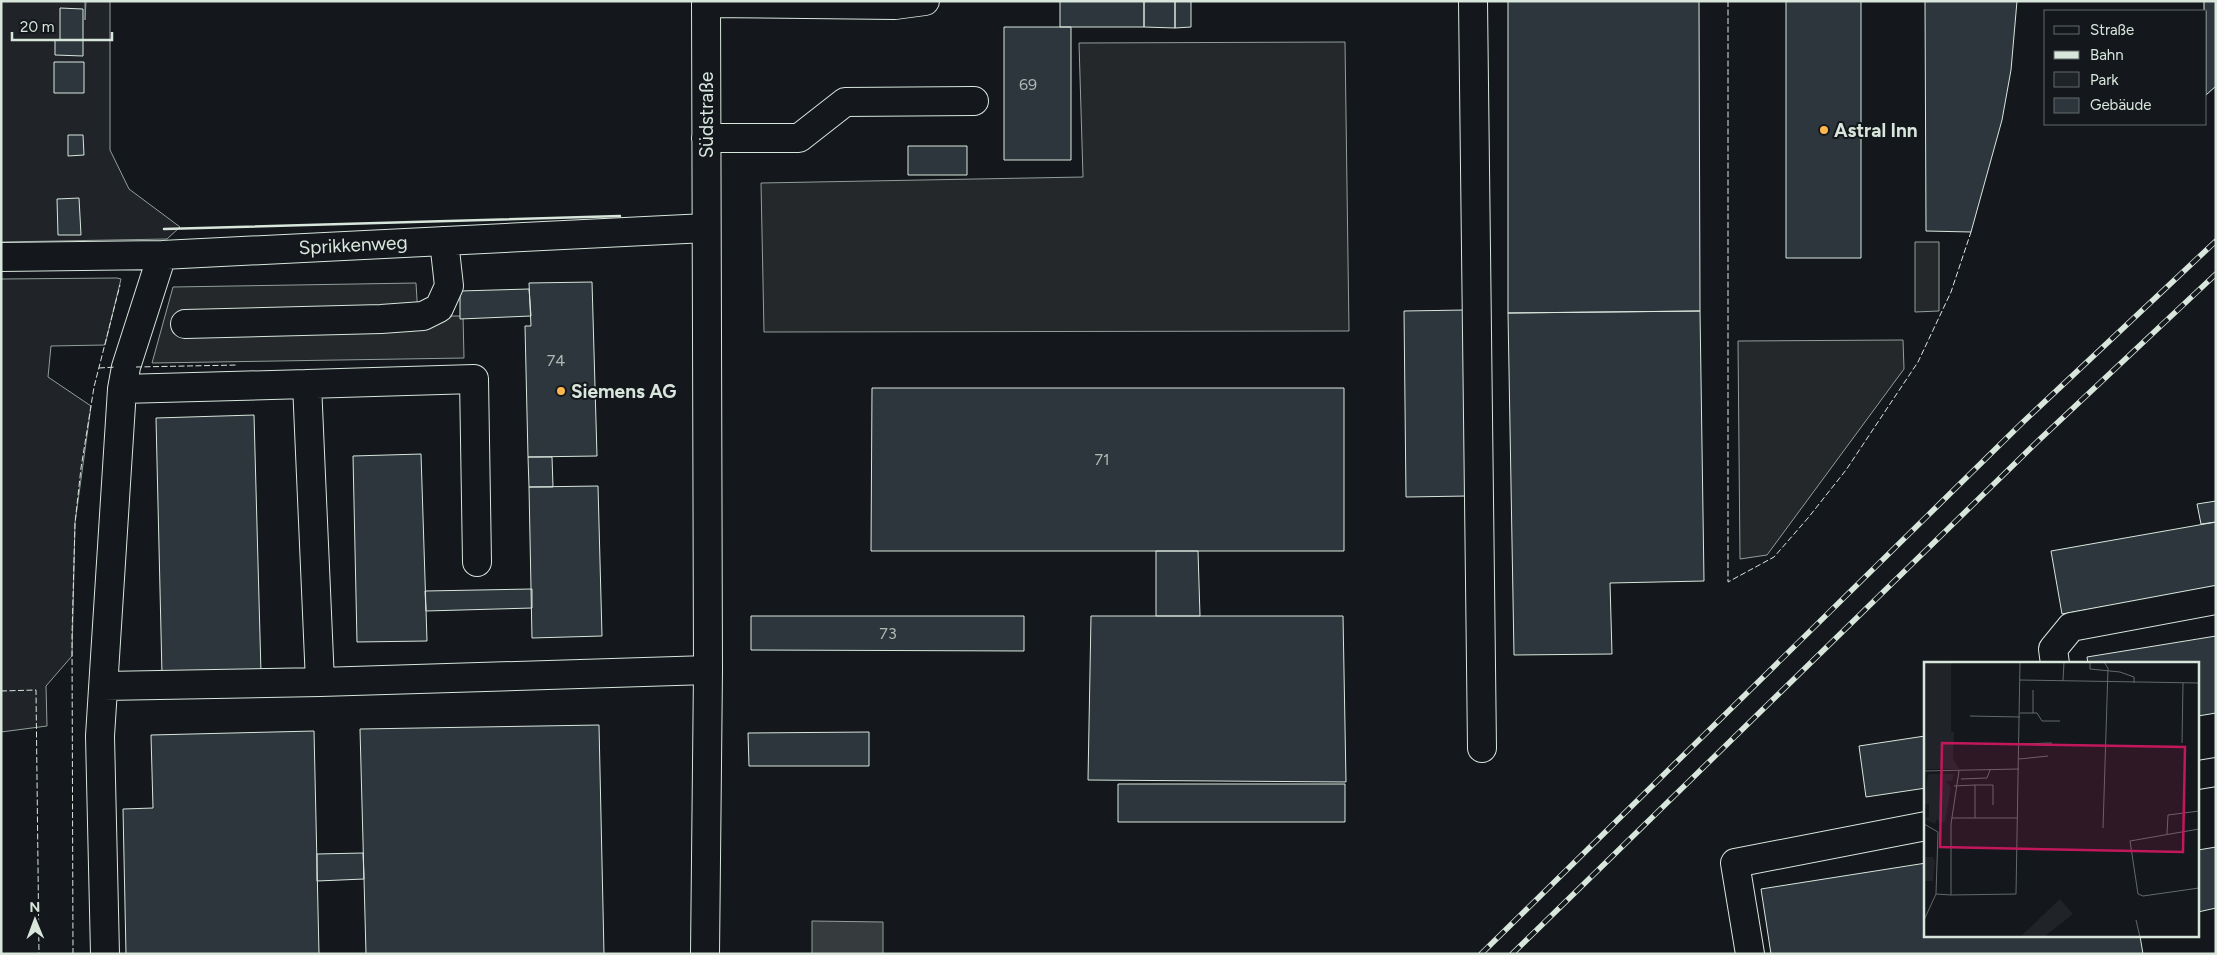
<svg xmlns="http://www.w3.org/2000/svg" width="2217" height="955" font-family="Figtree,sans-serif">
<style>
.green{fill:#202428;stroke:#939e99}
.parking{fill:#24282b;stroke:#939e99}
.water{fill:#363b3e;stroke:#939e99}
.building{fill:#2c363c;stroke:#d8e6dc}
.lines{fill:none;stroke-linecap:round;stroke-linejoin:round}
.minor-casing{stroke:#d8e6dc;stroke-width:30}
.minor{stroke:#14181c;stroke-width:28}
.rail-casing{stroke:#d8e6dc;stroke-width:5.5}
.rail{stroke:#14181c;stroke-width:4;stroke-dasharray:11;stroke-linecap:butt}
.fence{stroke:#d8e6dc;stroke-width:1;stroke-dasharray:6 2.5;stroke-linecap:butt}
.wall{stroke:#d8e6dc;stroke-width:2.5}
.poi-dot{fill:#ffb74d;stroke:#14181c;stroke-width:2}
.labels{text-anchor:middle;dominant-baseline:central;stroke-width:4;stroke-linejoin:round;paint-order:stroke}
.number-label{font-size:16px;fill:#adbab4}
.street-label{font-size:19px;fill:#d8e6dc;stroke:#14181c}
.poi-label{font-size:19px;font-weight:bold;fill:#d8e6dc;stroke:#14181c;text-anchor:start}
.inset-road{fill:none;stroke:#626a69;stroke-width:1}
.view{fill:#c2185b;fill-opacity:0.15;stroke:#c2185b;stroke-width:2.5}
.inset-edge{fill:none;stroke:#d8e6dc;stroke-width:2.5}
</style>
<rect width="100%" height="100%" fill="#14181c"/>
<path class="green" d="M 1,1 L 85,1 L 85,20 L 86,1 L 110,1 L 110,150 L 129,189 L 180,227 L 167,239 L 1,242 Z
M 117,278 L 121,279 L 105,345 L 51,346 L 48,377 L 91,406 L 75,523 L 72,656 L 46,686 L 47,726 L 1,732 L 1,279 Z"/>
<path class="parking" d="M 1345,42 L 1349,331 L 764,332 L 761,183 L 1083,177 L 1079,43 Z
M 1915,242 L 1939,242 L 1939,311 L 1915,312 Z
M 416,283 L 418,316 L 463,316 L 464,358 L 152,363 L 173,287 Z
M 1903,340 L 1904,369 L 1767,555 L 1740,559 L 1738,341 Z"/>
<path class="water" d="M 812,921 L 883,922 L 883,954 L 812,954 Z"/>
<path class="building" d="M 1060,1 L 1144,1 L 1144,27 L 1060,27 Z
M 1144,1 L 1175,1 L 1175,28 L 1144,27 Z
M 1175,1 L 1191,1 L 1191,27 L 1175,28 Z
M 1508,1 L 1699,1 L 1700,311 L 1508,313 Z
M 1786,1 L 1861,1 L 1861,258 L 1786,258 Z
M 1925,1 L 2017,1 L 2011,70 L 2002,120 L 1971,232 L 1926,231 Z
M 2204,1 L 2216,1 L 2216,86 L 2206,95 L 2206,11 L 2204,11 Z
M 60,8 L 83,9 L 83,56 L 55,55 L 55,40 L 60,40 Z
M 1004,27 L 1071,27 L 1071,160 L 1004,160 Z
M 54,62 L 84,62 L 84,93 L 54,93 Z
M 68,135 L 83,135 L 84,155 L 68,156 Z
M 908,146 L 967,146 L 967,175 L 908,175 Z
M 79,198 L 81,235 L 58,235 L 57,199 Z
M 592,282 L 597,456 L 528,457 L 525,326 L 531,326 L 529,283 Z
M 529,289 L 531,316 L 460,319 L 460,291 Z
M 1465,310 L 1468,496 L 1406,497 L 1404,311 Z
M 1700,311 L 1704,581 L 1610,583 L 1612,654 L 1514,655 L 1508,313 Z
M 872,388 L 1344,388 L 1344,551 L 871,551 Z
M 254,415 L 261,673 L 162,675 L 156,418 Z
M 421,454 L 427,641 L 357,642 L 353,456 Z
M 528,457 L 552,457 L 553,487 L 529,487 Z
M 598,486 L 602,636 L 532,638 L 529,487 Z
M 2216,501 L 2216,522 L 2201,524 L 2197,504 Z
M 2216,522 L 2216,587 L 2062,614 L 2051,551 Z
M 1156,551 L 1198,551 L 1200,616 L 1156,616 Z
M 532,589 L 532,608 L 426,611 L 425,591 Z
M 751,616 L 1024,616 L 1024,651 L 751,650 Z
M 1091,616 L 1343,616 L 1346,782 L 1088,780 Z
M 2216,636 L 2216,713 L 2198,716 L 2198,664 L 2088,664 L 2087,657 Z
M 599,725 L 604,954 L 366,954 L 360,729 Z
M 314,731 L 319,954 L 126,954 L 123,809 L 153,808 L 151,735 Z
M 869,732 L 869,766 L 749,766 L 748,733 Z
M 1925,736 L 1926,788 L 1866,797 L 1859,746 Z
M 1118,784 L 1345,784 L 1345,822 L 1118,822 Z
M 2216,847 L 2216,908 L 2198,912 L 2198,850 Z
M 363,853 L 364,879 L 317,881 L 317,854 Z
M 1926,863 L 1926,936 L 2140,936 L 2143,954 L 1771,954 L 1761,889 Z"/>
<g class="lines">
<defs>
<path id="minor" d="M 1473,1 L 1482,748
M 706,3 L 895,5 L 925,1
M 706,138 L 799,138 L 845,102 L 974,101
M 1,257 L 162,255 L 706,228
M 185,324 L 381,319 L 423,316 L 439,308 L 449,286 L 444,241
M 307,384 L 474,379 L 477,562
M 122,389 L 307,384 L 320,682
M 2055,664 L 2053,649 L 2071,627 L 2216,600
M 104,686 L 320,682 L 708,670
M 2198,775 L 2216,772
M 105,954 L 100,736 L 122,389 L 126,367 L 162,255
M 705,954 L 708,670 L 706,1
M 1750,954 L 1735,863 L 1926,826"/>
</defs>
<use href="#minor" class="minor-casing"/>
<use href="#minor" class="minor"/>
<defs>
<path id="rail" d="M 1481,954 L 2022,423 L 2216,241
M 1512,954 L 2038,441 L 2216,274"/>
</defs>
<use href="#rail" class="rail-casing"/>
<use href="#rail" class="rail"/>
<path class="fence" d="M 1728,1 L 1728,582 L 1774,557 L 1808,518 L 1846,470 L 1918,362 L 1951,292 L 1971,232
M 136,367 L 238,365
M 99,368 L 116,367
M 1,691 L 36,690 L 39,954
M 73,954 L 72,635 L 75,523 L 81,468 L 94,387 L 120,285"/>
<path class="wall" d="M 164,229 L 620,216"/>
</g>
<g class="poi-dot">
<circle cx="1824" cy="130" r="5"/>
<circle cx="561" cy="391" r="5"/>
</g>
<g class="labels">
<g class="number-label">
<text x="1028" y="84">69</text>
<text x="556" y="360">74</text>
<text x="1102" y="459">71</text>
<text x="888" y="633">73</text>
</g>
<g class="street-label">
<text transform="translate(706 115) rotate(-90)">Südstraße</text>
<text transform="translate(353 245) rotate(-3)">Sprikkenweg</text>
</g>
<g class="poi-label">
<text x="1834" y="130">Astral Inn</text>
<text x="571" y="391">Siemens AG</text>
</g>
</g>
<g transform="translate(1924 662)">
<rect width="275" height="275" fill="#14181c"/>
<path d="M 0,0 L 27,0 L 27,69 L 30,70 L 29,97 L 35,107 L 0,107 ZM 4,112 L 30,112 L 28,119 L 22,119 L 27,125 L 21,160 L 15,161 L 13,157 L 11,162 L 0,157 L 5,155 L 5,142 L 0,142 ZM 0,195 L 9,195 L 11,199 L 9,219 L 0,219 ZM 136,237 L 149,252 L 120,275 L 96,275 Z" fill="#202428"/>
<path class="inset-road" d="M 166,0 L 166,7 L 196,10 L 210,15 L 210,21M 96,18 L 275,21M 139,19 L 140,0M 96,51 L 113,51 L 118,59 L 136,59M 109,51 L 109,28M 46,54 L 96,55M 258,81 L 259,21M 95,82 L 128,81M 95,97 L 124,94M 0,109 L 95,107M 35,109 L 27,162 L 27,233 L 92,232 L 96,0M 37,117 L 63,116 L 66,108M 51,123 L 69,123 L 69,143M 30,124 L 51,123 L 51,156M 28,156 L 94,156M 0,162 L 14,170 L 12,232 L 27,233M 179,166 L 184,6 L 180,0M 275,167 L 206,179 L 214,232 L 219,234 L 275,226M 243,172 L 244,153 L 275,149M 0,258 L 12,232M 212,258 L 216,275"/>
<path class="view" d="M 18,81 L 261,85 L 259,190 L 16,185 Z"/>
<rect width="275" height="275" class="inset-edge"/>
</g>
<rect width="2217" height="955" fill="none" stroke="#d8e6dc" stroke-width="5"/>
<rect x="2044" y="10" width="162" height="115" fill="#14181c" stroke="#626a69"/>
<rect x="2054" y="26" width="25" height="8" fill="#14181c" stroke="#626a69"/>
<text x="2090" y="35" font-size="15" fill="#d8e6dc">Straße</text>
<rect x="2054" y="51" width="25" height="8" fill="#d8e6dc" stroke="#626a69"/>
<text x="2090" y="60" font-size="15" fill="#d8e6dc">Bahn</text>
<rect x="2054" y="72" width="25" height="15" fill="#202428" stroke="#626a69"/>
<text x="2090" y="85" font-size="15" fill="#d8e6dc">Park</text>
<rect x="2054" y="98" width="25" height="15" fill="#2c363c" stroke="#626a69"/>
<text x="2090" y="110" font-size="15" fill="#d8e6dc">Gebäude</text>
<g transform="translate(35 920) rotate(359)" stroke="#14181c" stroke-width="4" paint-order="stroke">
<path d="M0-4L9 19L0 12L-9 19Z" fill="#d8e6dc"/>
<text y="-8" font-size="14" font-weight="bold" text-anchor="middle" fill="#d8e6dc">N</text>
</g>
<path d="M12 32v8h100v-8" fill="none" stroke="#d8e6dc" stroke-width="2.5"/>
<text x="20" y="32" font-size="15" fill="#d8e6dc" stroke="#14181c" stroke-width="4" paint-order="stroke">20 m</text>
</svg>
